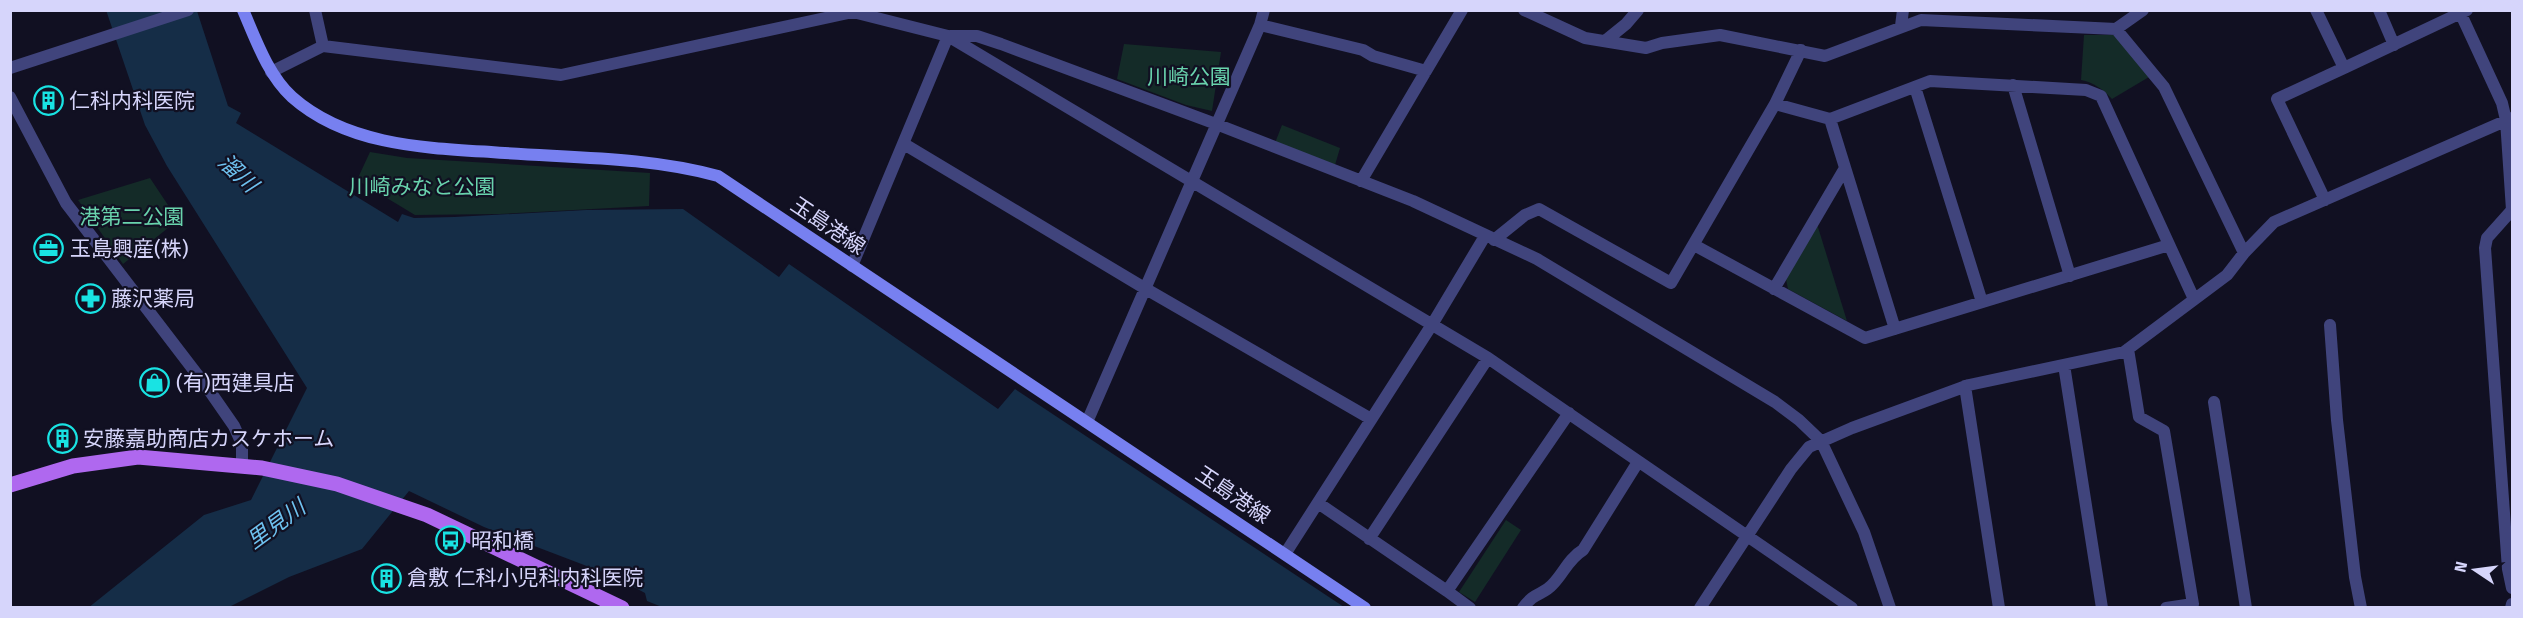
<svg xmlns="http://www.w3.org/2000/svg" width="2523" height="618" font-family="'Fira Sans','Noto Sans JP',sans-serif">
<style>
.green{fill:#142b28}
.water{fill:#152d47}
.lines{fill:none;stroke-linecap:round;stroke-linejoin:round}
.minor{stroke:#40447c;stroke-width:12}
.tertiary{stroke:#40447c;stroke-width:12}
.secondary{stroke:#7780f0;stroke-width:12}
.primary{stroke:#af68ef;stroke-width:15}
.labels{text-anchor:middle;dominant-baseline:central;stroke-width:4.5;stroke-linejoin:round;paint-order:stroke}
.park-label{font-size:21px;fill:#69d3ad;stroke:#111022}
.poi-label{font-size:21px;fill:#d6d5fb;stroke:#111022;text-anchor:start}
.street-label{font-size:21px;fill:#d6d5fb;stroke:#111022}
.water-label{font-size:22px;font-style:italic;fill:#6ec1ef;stroke:#111022}
</style>
<rect width="100%" height="100%" fill="#111022"/>
<path class="green" d="M 2084,35 L 2116,35 L 2149,77 L 2112,99 C 2104,90 2093,82 2081,80 Z
M 1124,44 L 1221,52 L 1212,111 L 1186,105 L 1117,79 Z
M 1282,125 L 1340,148 L 1335,165 L 1275,143 Z
M 370,152 L 407,158 L 650,173 L 649,206 L 499,214 L 415,215 L 357,180 Z
M 150,178 L 178,220 L 123,264 L 78,200 Z
M 1817,224 L 1847,321 L 1788,289 L 1786,279 Z
M 1506,520 L 1521,530 L 1475,602 L 1459,592 Z"/>
<path class="water" d="M 106,10 L 197,11 L 228,106 L 241,113 L 236,123 L 398,222 L 402,214 L 414,218 L 454,217 L 586,210 L 683,209 L 779,277 L 789,264 L 998,409 L 1015,389 L 1344,607 L 662,607 L 647,601 L 645,593 L 613,576 L 484,527 L 409,491 L 362,549 L 289,577 L 229,607 L 88,608 L 204,515 L 251,500 L 307,388 L 167,166 L 145,125 Z"/>
<g class="lines">
<path class="minor" d="M 315,10 L 323,46 L 561,75 L 853,12 L 948,36 L 1488,358 L 1852,608
M 1524,10 L 1585,38 L 1646,48 L 1662,43 L 1720,35 L 1825,56 L 1921,20 L 2116,29 L 2143,10
M 2316,10 L 2344,68 L 2277,99 L 2325,200
M 2379,10 L 2394,45
M 2459,10 L 2502,103 L 2506,120 L 2512,210 L 2487,238 L 2485,248 L 2508,569 L 2512,588
M 1260,25 L 1363,50 L 1373,56 L 1426,71
M 1901,26 L 1903,10
M 2116,29 L 2164,87 L 2244,253
M 950,36 L 977,36 L 1001,44 L 1216,124 L 1413,201 L 1537,259 L 1775,402 L 1799,420 L 1821,441 L 1864,532 L 1890,608
M 1605,41 L 1626,24 L 1638,10
M 2344,68 L 2467,10
M 271,72 L 323,46
M 2013,85 L 2070,276
M 1915,87 L 1982,302
M 10,97 L 66,203 L 209,390 L 234,426 L 242,444 L 242,466
M 1775,104 L 1801,50
M 1830,119 L 1895,329
M 904,144 L 1146,289 L 1371,419
M 1361,181 L 1462,10
M 1494,240 L 1525,215 L 1539,209 L 1671,283 L 1775,104 L 1830,119 L 1930,81 L 2086,90 L 2101,96 L 2194,299
M 1694,245 L 1865,338 L 2169,245
M 852,266 L 948,36
M 1774,289 L 1845,168
M 2330,325 L 2337,420 L 2355,577 L 2361,608
M 2128,349 L 2139,417 L 2164,431 L 2193,604 L 2166,608
M 2064,365 L 2102,608
M 1965,386 L 1999,608
M 2214,402 L 2246,608
M 1087,422 L 1260,25 L 1264,10
M 1318,503 L 1447,591 L 1569,413
M 1369,539 L 1488,358
M 1285,554 L 1433,323 L 1485,236
M 1447,591 L 1470,608
M 1523,608 C 1534,592 1543,595 1552,585 C 1564,573 1568,559 1583,550 L 1638,462
M 1700,608 L 1791,469 L 1809,447 L 1852,428 L 1969,385 L 2124,352 L 2227,275 L 2244,253 L 2274,222 L 2512,118
M 2511,608 L 2512,604"/>
<path class="tertiary" d="M 10,68 L 188,10"/>
<path class="secondary" d="M 243,10 C 256,40 268,75 292,97 C 346,145 424,148 491,152 C 567,158 645,156 718,176 L 1365,608"/>
<path class="primary" d="M 10,485 L 73,466 L 138,457 L 262,468 L 337,484 L 427,515 L 622,608"/>
</g>
<defs>
<symbol id="building-ring" viewBox="-11 -11 22 22"><circle r="9.5" fill="#111022" stroke="#19e3e3" stroke-width="1.5"/><path d="M-4-6H4V6H1V3H-1V6H-4ZM-2.5-4.3h1.7v1.8h-1.7ZM.8-4.3h1.7v1.8H.8ZM-2.5-1h1.7V.8h-1.7ZM.8-1h1.7V.8H.8Z" fill="#19e3e3"/></symbol>
<symbol id="office-ring" viewBox="-11 -11 22 22"><circle r="9.5" fill="#111022" stroke="#19e3e3" stroke-width="1.5"/><path d="M-6-3h4V-5.5h4V-3h4V5H-6ZM-1-4.5V-3h2v-1.5ZM-6 0V1H6V0Z" fill="#19e3e3"/></symbol>
<symbol id="pharmacy-ring" viewBox="-11 -11 22 22"><circle r="9.5" fill="#111022" stroke="#19e3e3" stroke-width="1.5"/><path d="M-2-6h4v4h4v4h-4v4h-4v-4h-4v-4h4Z" fill="#19e3e3"/></symbol>
<symbol id="shop-ring" viewBox="-11 -11 22 22"><circle r="9.5" fill="#111022" stroke="#19e3e3" stroke-width="1.5"/><path d="M-5-2.5h2.3a2.7 3.5 0 0 1 5.4 0H5L5.5 6h-11ZM-1.5-2.5h3a1.5 2.3 0 0 0-3 0Z" fill="#19e3e3"/></symbol>
<symbol id="bus-ring" viewBox="-11 -11 22 22"><circle r="9.5" fill="#111022" stroke="#19e3e3" stroke-width="1.5"/><path d="M-5-6H5V4H4V6H2V4H-2V6H-4V4H-5ZM-3.5-4V0h7V-4ZM-3.5 1.2v1.5H-2V1.2ZM2 1.2v1.5H3.5V1.2Z" fill="#19e3e3"/></symbol>
</defs>
<g fill-rule="evenodd">
<use href="#building-ring" x="32" y="84" width="33" height="33"/>
<use href="#office-ring" x="32" y="232" width="33" height="33"/>
<use href="#pharmacy-ring" x="74" y="282" width="33" height="33"/>
<use href="#shop-ring" x="138" y="366" width="33" height="33"/>
<use href="#building-ring" x="46" y="422" width="33" height="33"/>
<use href="#bus-ring" x="434" y="524" width="33" height="33"/>
<use href="#building-ring" x="370" y="562" width="33" height="33"/>
</g>
<g class="labels">
<g class="park-label">
<text x="1189" y="77">川崎公園</text>
<text x="422" y="187">川崎みなと公園</text>
<text x="132" y="217">港第二公園</text>
</g>
<g class="poi-label">
<text x="69" y="101">仁科内科医院</text>
<text x="70" y="249">玉島興産(株)</text>
<text x="111" y="299">藤沢薬局</text>
<text x="176" y="383">(有)西建具店</text>
<text x="83" y="439">安藤嘉助商店カスケホーム</text>
<text x="471" y="541">昭和橋</text>
<text x="407" y="578">倉敷 仁科小児科内科医院</text>
</g>
<g class="street-label">
<text transform="translate(828 226) rotate(34)">玉島港線</text>
<text transform="translate(1233 495) rotate(34)">玉島港線</text>
</g>
<g class="water-label">
<text transform="translate(238 173) rotate(43)">溜川</text>
<text transform="translate(276 524) rotate(-36)">里見川</text>
</g>
</g>
<rect width="2523" height="618" fill="none" stroke="#d6d5fb" stroke-width="24"/>
<g transform="translate(2475 570) rotate(283)" stroke="#111022" stroke-width="4.5" paint-order="stroke">
<path d="M0-4.5L10 22L0 15L-10 22Z" fill="#d6d5fb"/>
<text y="-9" font-size="16" font-weight="bold" text-anchor="middle" fill="#d6d5fb">N</text>
</g>
</svg>
